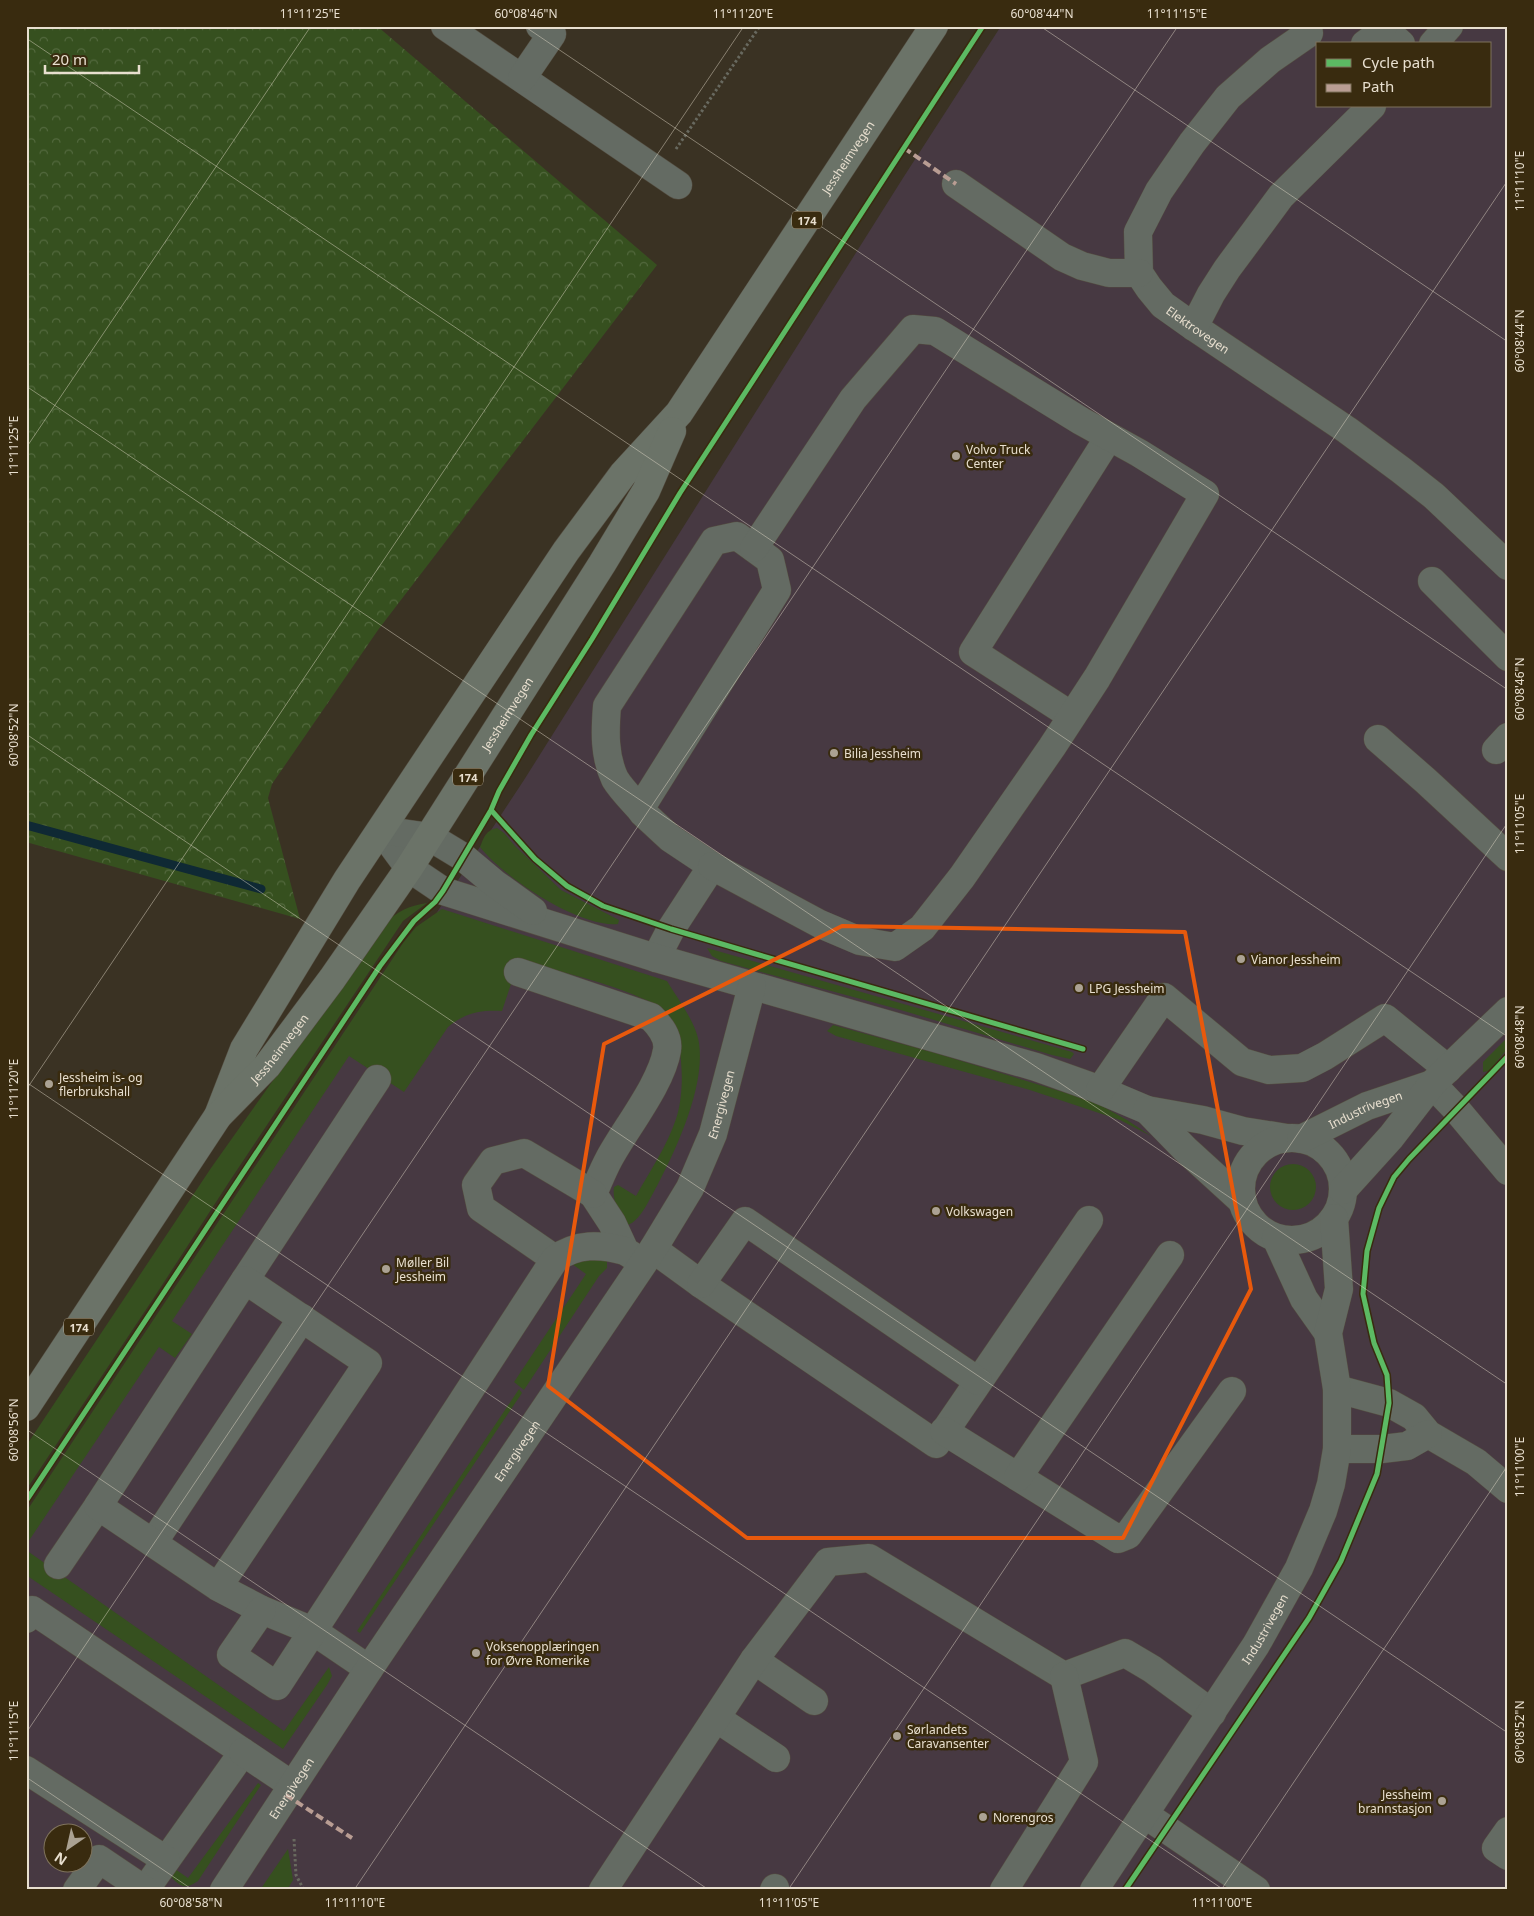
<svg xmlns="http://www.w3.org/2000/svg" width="1534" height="1916" font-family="'Noto Sans',sans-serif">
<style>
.industrial{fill:#473942;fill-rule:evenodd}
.green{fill:#36501f}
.forest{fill:url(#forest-crowns)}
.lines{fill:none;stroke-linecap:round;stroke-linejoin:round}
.stream{stroke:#0f2934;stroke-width:9}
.minor-casing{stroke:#544d40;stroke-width:29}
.major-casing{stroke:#544d40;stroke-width:29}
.path{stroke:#68695f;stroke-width:3;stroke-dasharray:2.5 2.5;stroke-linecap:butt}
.minor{stroke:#646b63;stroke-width:28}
.major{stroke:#6b7368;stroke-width:28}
.quiet{stroke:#b99d93;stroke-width:4;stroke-dasharray:8 4;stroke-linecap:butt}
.cycleway-casing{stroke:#392b0f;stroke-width:8}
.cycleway{stroke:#5cba63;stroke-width:5}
.marked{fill:none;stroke:#e8590c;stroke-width:4;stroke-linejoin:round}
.ticks{fill:none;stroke:#e8dfcf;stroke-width:1;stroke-opacity:0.45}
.poi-dot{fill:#aba293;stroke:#392b0f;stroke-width:2}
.labels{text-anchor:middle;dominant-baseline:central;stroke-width:5;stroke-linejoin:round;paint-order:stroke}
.shield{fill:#392b0f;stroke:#b4a995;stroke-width:1}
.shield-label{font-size:11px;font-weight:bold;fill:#e8dfcf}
.street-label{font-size:12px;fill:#e8dfcf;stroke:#392b0f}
.poi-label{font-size:12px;fill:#e8dfcf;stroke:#392b0f;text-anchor:start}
.neatline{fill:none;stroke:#e8dfcf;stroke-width:2}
.ticks-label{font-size:12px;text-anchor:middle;fill:#e8dfcf}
</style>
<defs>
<pattern id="forest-crowns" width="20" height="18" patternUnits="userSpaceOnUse" patternTransform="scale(1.25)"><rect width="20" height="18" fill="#36501f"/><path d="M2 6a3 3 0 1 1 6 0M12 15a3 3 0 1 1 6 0" fill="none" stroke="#53693e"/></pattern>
</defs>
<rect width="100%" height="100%" fill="#3a3223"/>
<path class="industrial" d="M 1001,26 L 1508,26 L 1508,1890 L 26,1890 L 26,1537 L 524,780 L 903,178 ZM 1318,44 L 1490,44 L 1490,106 L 1318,106 ZM 52,1834 L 82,1834 L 82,1864 L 52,1864 Z"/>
<path class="green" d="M 497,828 L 504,833 L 515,846 L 561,890 L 619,920 L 618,924 C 579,928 503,877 480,847 C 484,837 486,830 497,828 Z
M 427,903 L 403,921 L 231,1179 L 155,1296 L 26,1490 L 26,1446 L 211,1168 L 384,924 C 398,911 408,906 427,903 Z
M 442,909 L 667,981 C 677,998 693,1018 698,1038 C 708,1081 677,1148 657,1186 C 650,1198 641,1220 628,1225 C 619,1213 612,1202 614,1187 L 618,1185 L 636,1196 C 650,1171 667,1146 676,1119 C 686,1091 684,1031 663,1009 C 659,1005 651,1002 646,1000 C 606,982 561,972 519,960 L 502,1011 C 480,1010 465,1013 448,1027 L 404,1092 L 349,1056 L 172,1321 L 192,1334 L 175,1358 L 159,1347 L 26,1545 L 26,1512 L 403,943 L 416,927 Z
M 707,948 L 1072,1052 L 1074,1054 L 1070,1059 L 1052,1055 L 894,1008 L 721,961 L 712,956 Z
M 833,1025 L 935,1053 L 1076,1096 L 1100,1105 L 1127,1120 L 1151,1136 L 1120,1120 L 1030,1090 L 836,1036 L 827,1031 Z
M 1508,1037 L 1508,1048 L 1489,1071 L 1483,1072 L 1483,1062 Z
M1270 1187a23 23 0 1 1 46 0a23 23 0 1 1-46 0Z
M 584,1258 L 607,1261 L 607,1268 L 599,1276 L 524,1390 L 514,1382 L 586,1274 L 568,1261 Z
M 519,1389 L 522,1393 L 360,1633 L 357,1631 Z
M 26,1550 L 284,1731 L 329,1667 L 332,1676 L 327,1685 L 283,1749 L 26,1575 Z
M 258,1783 L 261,1785 L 198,1881 C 186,1889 182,1888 172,1878 L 172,1872 L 175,1869 L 188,1878 Z
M 288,1849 L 293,1880 L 287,1890 L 260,1890 Z"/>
<path class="forest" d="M 26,26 L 377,26 L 657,265 L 378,630 L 272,784 L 268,798 L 300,919 L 26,842 Z"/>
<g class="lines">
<path class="stream" d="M 26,825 L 261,889"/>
<defs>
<g id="minor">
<path d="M 445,26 L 678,185"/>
<path d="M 1382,27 L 1401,44"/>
<path id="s1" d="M 1309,33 L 1270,60 L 1228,97 L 1192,143 L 1159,191 L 1138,232 L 1139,273 L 1149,288 L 1163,305 L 1194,327 L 1347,430 L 1401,470 L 1434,496 L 1508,566"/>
<path d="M 1365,44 L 1376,36 L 1383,26"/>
<path d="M 1433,44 L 1449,26"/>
<path d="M 522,78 L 552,34 L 540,26"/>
<path d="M 956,184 L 1062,257 L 1082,266 L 1109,273 L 1139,273"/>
<path d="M 1194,327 L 1211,294 L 1227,269 L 1281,196 L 1372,106"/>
<path d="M 1432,581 L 1508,657"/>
<path d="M 1072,716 L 973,652 L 1109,437"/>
<path d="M 1378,739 L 1426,781 L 1508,857"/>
<path d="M 1496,750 L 1508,737"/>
<path d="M 640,809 L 777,590 L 770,560 L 737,536 L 714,541 L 607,706 C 605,731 604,756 615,779 C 621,789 632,800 640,809 L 643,813 L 670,838 L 712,866 L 671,929 L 656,958"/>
<path d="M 381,830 L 409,868 L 443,891 L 656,958 L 1036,1067 L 1095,1088 L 1147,1110 L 1203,1120 L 1243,1131 L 1287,1138"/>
<path d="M 381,830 L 430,837 L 463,857 L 494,883 L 533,911"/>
<path d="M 712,866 L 820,924 L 860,941 L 895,947 L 922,928 L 962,877 L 1052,747 L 1097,678 L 1205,494 L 1139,453 L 1081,421 L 935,331 L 913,329 L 853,399 L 754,548"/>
<path d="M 518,972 L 651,1017 C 660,1026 669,1037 667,1050 C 662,1083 625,1129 609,1159 C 603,1170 598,1183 593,1194 L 612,1223 L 625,1251 L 636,1258"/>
<path d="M 1432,1084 L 1456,1109 L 1508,1171"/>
<path d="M 1100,1090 L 1164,997 L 1242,1062 L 1269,1070 L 1302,1068 L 1325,1056 L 1385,1018 L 1448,1069"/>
<path d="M 1147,1110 L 1185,1149 L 1242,1201"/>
<circle cx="1292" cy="1189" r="51"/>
<path id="s2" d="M 1301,1139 L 1367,1106 L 1432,1084"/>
<path d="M 1343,1190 L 1391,1137 L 1432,1084 L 1508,1011"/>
<path d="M 1276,1238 L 1304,1299 L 1328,1333"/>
<path d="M 653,1249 L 701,1284 L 936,1444 L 1089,1220"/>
<path d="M 555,1259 L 481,1208 L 476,1185 L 493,1161 L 524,1153 L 593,1194"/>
<path d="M 245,1280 L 377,1079"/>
<path d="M 701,1284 L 745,1221 L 978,1381"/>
<path d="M 1337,1389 L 1389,1403 L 1414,1417 L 1428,1434 L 1476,1462 L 1508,1489"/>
<path d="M 944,1431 L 1118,1539 L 1128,1535 L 1232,1391"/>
<path d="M 1337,1449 L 1382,1449 L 1407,1446 L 1428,1434"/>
<path d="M 1018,1477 L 1170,1255"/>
<path d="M 153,1543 L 302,1318"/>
<path d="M 58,1565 L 98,1506"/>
<path d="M 218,1587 L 368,1363 L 245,1280 L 98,1506 L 218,1587 L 262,1610 L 313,1631 L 369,1669"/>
<path d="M 262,1610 L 231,1655 L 277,1686 L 555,1259 C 577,1243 600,1244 625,1251"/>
<path d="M 26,1619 L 32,1610 L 243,1752 L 145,1890"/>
<path d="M 754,1660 L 814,1701"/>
<path d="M 716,1718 L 776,1758"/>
<path d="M 243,1752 L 292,1785"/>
<path d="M 26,1770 L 166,1860"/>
<path d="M 1144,1814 L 1256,1890"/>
<path d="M 1508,1831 L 1496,1848 L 1508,1856"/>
<path d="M 77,1890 L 99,1859 L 145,1890"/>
<path id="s3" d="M 224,1890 L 369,1669 L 653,1249 L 690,1188 L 713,1134 L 752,986"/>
<path d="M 603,1890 L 754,1660 L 828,1562 L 869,1558 L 1064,1676 L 1125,1653 L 1152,1669 L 1212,1713"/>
<path d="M 774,1890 L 775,1888"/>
<path d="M 1004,1890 L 1084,1762 L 1064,1676"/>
<path id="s4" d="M 1094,1890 L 1256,1645 L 1299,1568 L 1323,1511 L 1331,1484 L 1337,1449 L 1337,1389 L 1328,1333 L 1339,1289 L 1334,1218"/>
</g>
<g id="major">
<path id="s5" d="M 218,1116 L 244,1049 L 347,880 L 566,551 L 623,474 L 679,413 L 934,26"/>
<path id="s6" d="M 26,1407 L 218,1116 L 267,1066 L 332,979 L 409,868 L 602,564 L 646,491 L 672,431"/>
</g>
</defs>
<use href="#minor" class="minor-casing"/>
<use href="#major" class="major-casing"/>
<path class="path" d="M 676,149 L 760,26
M 294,1839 L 296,1875 L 304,1890"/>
<use href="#minor" class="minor"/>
<use href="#major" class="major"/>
<path class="quiet" d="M 904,148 L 956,184
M 286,1795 L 352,1838"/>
<defs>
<path id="cycleway" d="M 491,810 L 535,859 L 567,886 L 603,906 L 671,929 L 759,955 L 1083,1049
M 26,1501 L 380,966 L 414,921 L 435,902 L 443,891 L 491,810 L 499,791 L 531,735 L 592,639 L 680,493 L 983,26
M 1125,1890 L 1309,1618 L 1341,1561 L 1377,1474 L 1389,1403 L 1387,1375 L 1374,1343 L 1363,1294 L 1367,1251 L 1379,1208 L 1394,1177 L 1409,1159 L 1508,1056"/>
</defs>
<use href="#cycleway" class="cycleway-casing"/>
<use href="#cycleway" class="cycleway"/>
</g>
<path class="marked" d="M 842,926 L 1185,932 L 1251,1289 L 1123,1538 L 747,1538 L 548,1386 L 604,1044 Z"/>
<path class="ticks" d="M 524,26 L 1508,690M 1040,26 L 1508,342M 26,38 L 1508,1037M 26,386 L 1508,1385M 26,448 L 311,26M 26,734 L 1508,1733M 26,1082 L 1224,1890M 26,1090 L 744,26M 26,1429 L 709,1890M 26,1733 L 1178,26M 26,1777 L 193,1890M 354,1890 L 1508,180M 788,1890 L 1508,822M 1221,1890 L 1508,1465"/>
<g class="poi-dot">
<circle cx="956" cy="456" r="5"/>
<circle cx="834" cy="753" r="5"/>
<circle cx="1241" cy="959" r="5"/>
<circle cx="1079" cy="988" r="5"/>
<circle cx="49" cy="1084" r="5"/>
<circle cx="936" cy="1211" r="5"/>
<circle cx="386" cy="1269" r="5"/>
<circle cx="476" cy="1653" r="5"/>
<circle cx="897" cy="1736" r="5"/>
<circle cx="1442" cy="1801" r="5"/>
<circle cx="983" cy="1817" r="5"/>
</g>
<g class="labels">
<g class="shield">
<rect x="792" y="211.5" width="30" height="17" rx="4"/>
<rect x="453" y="768.5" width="30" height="17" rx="4"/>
<rect x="64" y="1318.5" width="30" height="17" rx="4"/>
</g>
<g class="shield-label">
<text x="807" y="220">174</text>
<text x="468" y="777">174</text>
<text x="79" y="1327">174</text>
</g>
<g class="street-label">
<text stroke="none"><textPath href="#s5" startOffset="1150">Jessheimvegen</textPath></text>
<text stroke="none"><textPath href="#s1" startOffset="390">Elektrovegen</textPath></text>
<text stroke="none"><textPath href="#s6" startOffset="845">Jessheimvegen</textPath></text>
<text stroke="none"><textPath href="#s6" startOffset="440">Jessheimvegen</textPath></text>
<text stroke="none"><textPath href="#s3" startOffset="932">Energivegen</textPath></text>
<text stroke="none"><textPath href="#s2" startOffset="71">Industrivegen</textPath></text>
<text stroke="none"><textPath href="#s3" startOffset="528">Energivegen</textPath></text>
<text stroke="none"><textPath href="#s4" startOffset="312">Industrivegen</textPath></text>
<text stroke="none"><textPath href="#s3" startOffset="122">Energivegen</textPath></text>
</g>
<g class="poi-label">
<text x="966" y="449">Volvo Truck<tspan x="966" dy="14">Center</tspan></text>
<text x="844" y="753">Bilia Jessheim</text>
<text x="1251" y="959">Vianor Jessheim</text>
<text x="1089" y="988">LPG Jessheim</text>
<text x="59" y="1077">Jessheim is- og<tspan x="59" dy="14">flerbrukshall</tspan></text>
<text x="946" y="1211">Volkswagen</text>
<text x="396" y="1262">Møller Bil<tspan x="396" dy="14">Jessheim</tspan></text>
<text x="486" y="1646">Voksenopplæringen<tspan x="486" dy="14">for Øvre Romerike</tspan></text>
<text x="907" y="1729">Sørlandets<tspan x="907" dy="14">Caravansenter</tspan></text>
<text x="1432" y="1794" text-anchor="end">Jessheim<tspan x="1432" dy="14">brannstasjon</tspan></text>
<text x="993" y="1817">Norengros</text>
</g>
</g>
<rect width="1534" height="1916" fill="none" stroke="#392b0f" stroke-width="55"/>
<rect x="1316" y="42" width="175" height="65" fill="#392b0f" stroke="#7f735c"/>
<rect x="1326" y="59" width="25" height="8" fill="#5cba63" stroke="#7f735c"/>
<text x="1362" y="68" font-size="15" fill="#e8dfcf">Cycle path</text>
<rect x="1326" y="84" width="25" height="8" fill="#b99d93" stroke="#7f735c"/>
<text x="1362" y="92" font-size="15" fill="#e8dfcf">Path</text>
<g transform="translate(68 1848) rotate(214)"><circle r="24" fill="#392b0f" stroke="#7f735c"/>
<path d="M0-4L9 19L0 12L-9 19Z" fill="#aba293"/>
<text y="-8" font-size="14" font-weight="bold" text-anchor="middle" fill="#e8dfcf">N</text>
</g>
<path d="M45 65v8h94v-8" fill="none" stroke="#e8dfcf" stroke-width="2.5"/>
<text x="52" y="65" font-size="15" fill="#e8dfcf" stroke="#392b0f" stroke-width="4" paint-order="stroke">20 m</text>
<rect x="28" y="28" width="1478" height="1860" class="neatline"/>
<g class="ticks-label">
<text x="310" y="18">11°11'25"E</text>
<text x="526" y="18">60°08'46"N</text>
<text x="743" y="18">11°11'20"E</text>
<text x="1042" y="18">60°08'44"N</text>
<text x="1177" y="18">11°11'15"E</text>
<text transform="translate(1520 181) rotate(-90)" y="4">11°11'10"E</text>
<text transform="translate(1520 341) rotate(-90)" y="4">60°08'44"N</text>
<text transform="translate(14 446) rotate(-90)" y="4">11°11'25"E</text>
<text transform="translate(1520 689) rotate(-90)" y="4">60°08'46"N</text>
<text transform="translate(14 735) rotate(-90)" y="4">60°08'52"N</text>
<text transform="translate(1520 824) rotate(-90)" y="4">11°11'05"E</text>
<text transform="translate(1520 1037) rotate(-90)" y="4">60°08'48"N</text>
<text transform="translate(14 1089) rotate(-90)" y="4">11°11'20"E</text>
<text transform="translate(14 1430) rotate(-90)" y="4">60°08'56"N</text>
<text transform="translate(1520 1467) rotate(-90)" y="4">11°11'00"E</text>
<text transform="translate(14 1731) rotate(-90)" y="4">11°11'15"E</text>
<text transform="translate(1520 1732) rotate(-90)" y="4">60°08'52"N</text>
<text x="191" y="1907">60°08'58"N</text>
<text x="355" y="1907">11°11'10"E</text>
<text x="789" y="1907">11°11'05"E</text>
<text x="1222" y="1907">11°11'00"E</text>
</g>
</svg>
